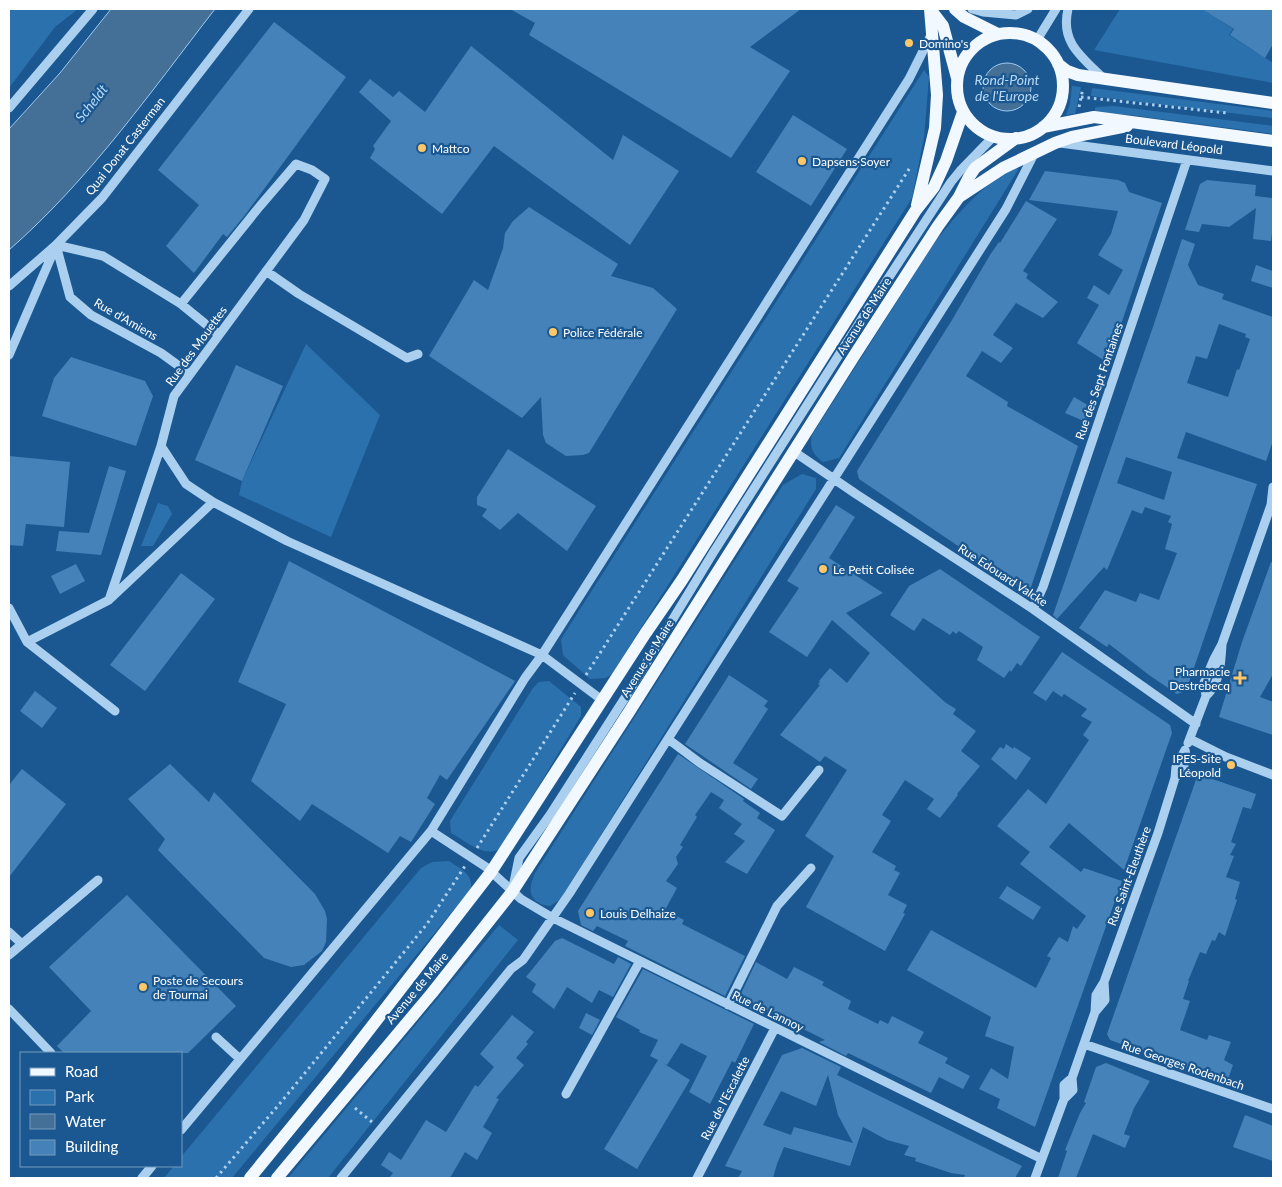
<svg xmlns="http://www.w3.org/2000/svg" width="1282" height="1187" font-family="Lato,sans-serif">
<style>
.green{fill:#2b71ad}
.water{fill:#446f97;stroke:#9ecbf1}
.building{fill:#4482b9;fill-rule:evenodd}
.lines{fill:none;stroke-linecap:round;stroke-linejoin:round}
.path{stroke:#abcfef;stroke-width:3;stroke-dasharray:2.5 4;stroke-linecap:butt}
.minor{stroke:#abcfef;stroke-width:9}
.major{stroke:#f2f8ff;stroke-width:12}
.poi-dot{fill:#ffc768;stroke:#1b5891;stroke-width:2}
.labels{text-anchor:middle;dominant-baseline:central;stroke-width:4.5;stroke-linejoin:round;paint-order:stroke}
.poi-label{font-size:12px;fill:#fff;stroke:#1b5891;text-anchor:start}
.street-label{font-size:12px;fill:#fff;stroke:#1b5891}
.water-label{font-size:14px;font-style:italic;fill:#b7d9f5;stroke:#1b5891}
</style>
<rect width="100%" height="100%" fill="#1b5891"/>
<path class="green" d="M 9,9 L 78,9 L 55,27 L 9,88 Z
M 1120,9 L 1203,9 L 1233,29 L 1229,35 L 1273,63 L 1273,83 L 1094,50 Z
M 924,70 L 929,77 L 924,138 L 912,198 L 612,674 L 606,678 L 590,679 L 563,655 L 561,639 Z
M 1072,86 L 1081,87 L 1075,114 L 1066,115 L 1070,104 Z
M 1092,88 L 1273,111 L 1273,118 L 1091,96 Z
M 1114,106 L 1273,126 L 1273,134 L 1130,115 L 1095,114 L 1095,108 L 1097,107 Z
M 1017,167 L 1018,170 L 839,458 L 823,462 C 813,455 809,447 812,435 L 933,245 C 953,218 986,180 1017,167 Z
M 306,344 L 380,415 L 331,537 L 239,495 L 242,481 Z
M 802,474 L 816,478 L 816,489 L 561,899 L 550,906 C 529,903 527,891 535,873 L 783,485 Z
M 158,503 L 168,506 L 172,514 L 153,546 L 141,546 Z
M 549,681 L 581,707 L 581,716 L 501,848 C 484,859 466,841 451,833 L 450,821 L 533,688 L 539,682 Z
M 449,861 C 461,869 473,874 471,889 L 232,1178 L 164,1178 L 174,1166 L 181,1166 L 181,1157 L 421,868 L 432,862 Z
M 499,925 L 518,940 L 328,1178 L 288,1178 Z"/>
<path class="water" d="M 111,9 L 215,9 C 150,93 89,180 9,250 L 9,129 L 60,73 Z
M983 87a24 24 0 1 1 48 0a24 24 0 1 1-48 0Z"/>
<path class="building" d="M 510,9 L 801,9 L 750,47 L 790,71 L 731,158 L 529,35 L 535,23 Z
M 1202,9 L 1273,9 L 1273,44 L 1265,58 L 1230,35 L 1234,29 Z
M 274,22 L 346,77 L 245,215 L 227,237 L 223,234 L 194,273 L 166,246 L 199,205 L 158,170 Z
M 471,46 L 613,160 L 623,135 L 679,171 L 630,245 L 494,146 L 442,214 L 370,158 L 375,149 L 373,146 L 391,121 L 359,92 L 370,79 L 393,97 L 399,91 L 425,112 Z
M 793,115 L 847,149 L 811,206 L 756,172 Z
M 1045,171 L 1118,180 L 1125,183 L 1129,192 L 1162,203 L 1108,363 L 1077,343 L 1099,305 L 1087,298 L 1094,285 L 1109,295 L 1123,270 L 1098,255 L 1111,234 L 1118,211 L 1029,200 Z
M 1207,180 L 1256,185 L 1255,196 L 1273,198 L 1273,226 L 1271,241 L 1253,239 L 1256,208 L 1229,227 L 1202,224 L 1199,232 L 1185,230 L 1200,184 Z
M 1026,201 L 1057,219 L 1023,271 L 1028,274 L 1026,278 L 1058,302 L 1043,318 L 1016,303 L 993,335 L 1013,348 L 1001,363 L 982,351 L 966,376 L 1008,402 L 1007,406 L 1078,446 L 1031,587 L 1023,590 L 859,479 L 857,471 L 952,320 L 990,255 L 999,242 L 1000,243 Z
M 529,207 L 618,264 L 611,276 L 653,288 L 677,309 L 589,453 L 583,455 L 566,456 L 546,443 L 543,435 L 541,397 L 522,418 L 429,356 L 474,280 L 488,290 L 503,248 L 505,233 L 513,221 Z
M 1182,239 L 1195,244 L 1188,265 L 1198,285 L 1224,294 L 1222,299 L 1273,317 L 1273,441 L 1266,461 L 1186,432 L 1177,458 L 1257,484 L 1186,691 L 1177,694 L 1149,675 L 1109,644 L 1107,647 L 1079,628 L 1105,590 L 1136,602 L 1140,593 L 1159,600 L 1177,553 L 1165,549 L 1172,524 L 1168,522 L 1171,516 L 1145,507 L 1142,514 L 1132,510 L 1107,570 L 1104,567 L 1057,619 L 1053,615 L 1154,324 ZM 1219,324 L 1246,334 L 1245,337 L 1250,339 L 1239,370 L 1237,369 L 1228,397 L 1187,383 L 1196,356 L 1207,359 ZM 1126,457 L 1172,472 L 1164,500 L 1117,483 Z
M 1256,265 L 1273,271 L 1273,288 L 1251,281 Z
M 71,357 L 145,381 L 153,396 L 136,446 L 42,416 L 54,378 Z
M 236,365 L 283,386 L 242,481 L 195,460 Z
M 1074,397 L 1091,407 L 1086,422 L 1065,413 Z
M 508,449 L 596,506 L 567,551 L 518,513 L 500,530 L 482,516 L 487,509 L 477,505 L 477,497 Z
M 9,456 L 70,462 L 64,527 L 26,524 L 23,546 L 9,545 Z
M 109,466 L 126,471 L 101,555 L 56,551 L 59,531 L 89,533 Z
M 836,505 L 855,517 L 829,558 L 883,593 L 846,613 L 946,703 L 956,709 L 953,714 L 976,731 L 961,751 L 980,766 L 957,794 L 958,795 L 940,818 L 927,809 L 934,799 L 905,780 L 882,815 L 891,821 L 872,852 L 896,866 L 894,870 L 900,873 L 888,895 L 907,905 L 903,913 L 905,914 L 885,951 L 806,907 L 834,856 L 805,836 L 847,770 L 825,756 L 820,762 L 780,735 L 820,685 L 818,684 L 820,682 L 819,681 L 830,668 L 847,683 L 870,653 L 832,620 L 807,657 L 769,632 L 799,588 L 787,581 Z
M 289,561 L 515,681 L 447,780 L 440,775 L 427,798 L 435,804 L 411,842 L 400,836 L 388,853 L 312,804 L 300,821 L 251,781 L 286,704 L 238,682 Z
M 1271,562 L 1273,563 L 1273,674 L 1260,697 L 1273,702 L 1273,735 L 1219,717 L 1242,642 Z
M 76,564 L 85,581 L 60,594 L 51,576 Z
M 940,569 L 1040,637 L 1021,666 L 1017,663 L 1011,672 L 1010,670 L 1004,678 L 977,660 L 983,647 L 959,631 L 956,634 L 953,631 L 950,635 L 923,618 L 914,631 L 890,615 L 909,586 Z
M 181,573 L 215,599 L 145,691 L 110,665 Z
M 1062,652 L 1170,725 L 1172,733 L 1124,870 L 1069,823 L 1049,847 L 1081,872 L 1084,868 L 1122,881 L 1035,1127 L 997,1108 L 1000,1099 L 979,1089 L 991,1068 L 1008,1079 L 1014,1047 L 985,1036 L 991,1017 L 907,970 L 931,930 L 1036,988 L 1051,958 L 1047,956 L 1059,937 L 1068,942 L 1073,926 L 1077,929 L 1086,916 L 1020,864 L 1030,852 L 997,826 L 1028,789 L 1046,804 L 1089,740 L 1083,735 L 1092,722 L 1081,716 L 1087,709 L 1064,694 L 1062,697 L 1053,691 L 1046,701 L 1033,693 Z
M 729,675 L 768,701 L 764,706 L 768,709 L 733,763 L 758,779 L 751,789 L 685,744 Z
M 35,691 L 57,708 L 42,728 L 20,711 Z
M 1006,744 L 1013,749 L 1014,747 L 1031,758 L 1016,780 L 991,759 L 1000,747 L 1004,749 Z
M 678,754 L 744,799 L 743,801 L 760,813 L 757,818 L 775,830 L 747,874 L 734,867 L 725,862 L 745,841 L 734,834 L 742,824 L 719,808 L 724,800 L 711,792 L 695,815 L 697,817 L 680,845 L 683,847 L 676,857 L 678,864 L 666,881 L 677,888 L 665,910 L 684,920 L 682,924 L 745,956 L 725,996 L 625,946 L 628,941 L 597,926 L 593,931 L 581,925 L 578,911 Z
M 170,764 L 209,802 L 214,792 L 315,894 L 325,911 L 327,919 L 326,942 L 322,951 L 304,965 L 291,967 L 264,958 L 158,850 L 165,839 L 128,799 Z
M 22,769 L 66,804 L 9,877 L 9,785 Z
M 1198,774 L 1256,794 L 1251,809 L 1243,807 L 1231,842 L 1236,844 L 1230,855 L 1234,856 L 1226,877 L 1240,882 L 1235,899 L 1237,900 L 1225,936 L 1219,932 L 1215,941 L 1212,940 L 1206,954 L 1200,952 L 1188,981 L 1189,981 L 1183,999 L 1190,1001 L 1180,1030 L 1207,1040 L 1209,1035 L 1231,1042 L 1224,1060 L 1233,1065 L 1227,1082 L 1110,1040 L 1107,1034 Z
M 1007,886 L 1041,907 L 1033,920 L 999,898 Z
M 127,895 L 236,1006 L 188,1053 L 64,1053 L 57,1046 L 91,1011 L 49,967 Z
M 562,938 L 614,964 L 618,957 L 631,964 L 613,997 L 599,990 L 592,1003 L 567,987 L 554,1009 L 532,992 L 536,984 L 526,977 L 555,941 Z
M 756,962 L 787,979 L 794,967 L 824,982 L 822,985 L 851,1001 L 848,1009 L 878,1024 L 880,1020 L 888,1024 L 892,1016 L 924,1032 L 918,1043 L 948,1058 L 945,1063 L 970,1076 L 963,1089 L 939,1077 L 931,1093 L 848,1053 L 846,1056 L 819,1042 L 825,1040 L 762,1008 L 760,1013 L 737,1002 Z
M 643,969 L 754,1024 L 735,1063 L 732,1061 L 710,1104 L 689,1092 L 707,1056 L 681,1043 L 667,1065 L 663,1063 L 690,1080 L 637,1169 L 604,1149 L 658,1060 L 650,1056 L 658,1040 L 639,1032 L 640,1030 L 616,1017 Z
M 586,1013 L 600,1020 L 592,1035 L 579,1028 Z
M 512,1015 L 534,1032 L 526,1042 L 528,1044 L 516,1058 L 524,1065 L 496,1098 L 499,1099 L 483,1127 L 492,1133 L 477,1160 L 465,1152 L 450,1178 L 389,1178 L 393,1173 L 381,1165 L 389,1152 L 401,1160 L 426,1120 L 446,1132 L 475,1085 L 478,1087 L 494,1067 L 480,1054 Z
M 802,1048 L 841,1067 L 837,1075 L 1022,1166 L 1015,1178 L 964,1178 L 965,1175 L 951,1173 L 915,1161 L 916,1158 L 904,1155 L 909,1146 L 887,1140 L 863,1127 L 850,1166 L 784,1147 L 777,1164 L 773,1178 L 738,1178 L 742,1171 L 725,1166 L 782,1055 ZM 828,1075 L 838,1115 L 853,1143 L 794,1127 L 791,1135 L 763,1125 L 781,1091 L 816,1106 Z
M 1106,1063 L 1150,1081 L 1134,1108 L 1124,1134 L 1130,1136 L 1125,1148 L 1093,1134 L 1076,1178 L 1058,1178 L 1067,1151 L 1065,1150 L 1080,1113 L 1086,1103 L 1084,1102 L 1096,1067 Z
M 1245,1115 L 1273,1126 L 1273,1161 L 1233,1147 Z"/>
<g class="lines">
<path class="path" d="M 1081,97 L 1227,113
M 1079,107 L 1083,88
M 586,675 L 911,166
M 477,848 L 575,693
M 355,1108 L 372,1122
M 216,1178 L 282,1101 L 427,924 L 465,866"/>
<path class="minor" d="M 972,9 L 983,12 L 1016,15 L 1028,9
M 1068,9 C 1060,43 1082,57 1104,79
M 1037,40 L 1056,9
M 9,108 L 93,9
M 1060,143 L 1273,171
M 56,245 L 70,297 L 91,315 L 161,353 L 190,374
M 56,245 L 103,256 L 181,304 L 219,335
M 266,271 L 299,294 L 407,358 L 418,354
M 9,286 L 56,245 L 102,198 L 249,9
M 181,304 L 260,206 L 296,164 L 312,170 L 325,179 L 304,220 L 174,396 L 161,446 L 186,484 L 213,502 L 287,541 L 542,655 L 602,700
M 9,355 L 55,248
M 793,451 L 856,494 L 1033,609 L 1196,724
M 1273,502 L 1271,505 L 1273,487
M 111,598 L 213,502
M 9,608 L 27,642 L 115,711
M 1033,609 L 1043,587 L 1187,160
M 27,642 L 109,600 L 161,446
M 1222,644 C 1221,663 1220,684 1206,696 L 1204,683 L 1214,659 L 1222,644 L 1271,505
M 668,739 L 700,763 L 782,816 L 819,770
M 1190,739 L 1226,757 L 1273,775
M 1188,743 L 1206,696
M 1185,750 C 1188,761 1183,770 1175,778 L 1176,767 Z
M 431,831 L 486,867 L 521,899 L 553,918 L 1042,1159
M 513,887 L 519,858 L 550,815 L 628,693 L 713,553 L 865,314 L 951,182 L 960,171 L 994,136
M 9,932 L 22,944
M 9,955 L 98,880
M 1104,982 L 1105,1000 L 1095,1012 L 1096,995 L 1104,982 L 1158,833 L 1175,778
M 728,1005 L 777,906 L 811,868
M 9,1009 L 51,1053
M 216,1037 L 240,1059
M 1084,1044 L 1273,1109
M 566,1094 L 640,961
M 1064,1099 L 1073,1090 L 1072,1078 L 1095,1012
M 181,1130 L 431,831 L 525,678 L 542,655 L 909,79 L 932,33
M 142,1178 L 152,1166
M 341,1178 L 511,969 L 523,960 L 569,894 L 1006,209 L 1034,154
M 697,1178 L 775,1028
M 1035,1178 L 1064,1099 L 1064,1085 L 1072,1078"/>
<path class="major" d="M 930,9 L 943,26 L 957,78
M 955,9 L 964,17 L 998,34
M957 86a53 53 0 1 1 106 0a53 53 0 1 1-106 0Z
M 1058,64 L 1067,71 L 1078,75 L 1273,103
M 1043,127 L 1094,117 L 1273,141
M 959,197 L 1003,168 L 1055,143 L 1072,137 L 1127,126
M 917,205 L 935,128 L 937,95 L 930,9
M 250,1178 L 335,1074 L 491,872 L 645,634 L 682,580 L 916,210 L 934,187 L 946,161 L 963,112
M 277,1178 L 432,993 L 512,892 L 629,712 L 854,356 L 938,226 L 959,197 L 969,177 L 975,168 L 1016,138"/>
</g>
<g class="poi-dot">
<circle cx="909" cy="43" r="5"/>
<circle cx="422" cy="148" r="5"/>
<circle cx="802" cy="161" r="5"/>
<circle cx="553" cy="332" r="5"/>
<circle cx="823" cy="569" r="5"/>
<path d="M1237.5 670.5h5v5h5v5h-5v5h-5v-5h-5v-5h5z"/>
<circle cx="1231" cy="765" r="5"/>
<circle cx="590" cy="913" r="5"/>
<circle cx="143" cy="987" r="5"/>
</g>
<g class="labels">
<g class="poi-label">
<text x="919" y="43">Domino's</text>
<text x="432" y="148">Mattco</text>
<text x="812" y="161">Dapsens·Soyer</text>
<text x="563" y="332">Police Fédérale</text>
<text x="833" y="569">Le Petit Colisée</text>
<text x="1230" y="671" text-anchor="end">Pharmacie<tspan x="1230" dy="14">Destrebecq</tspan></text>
<text x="1221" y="758" text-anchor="end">IPES-Site<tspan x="1221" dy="14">Léopold</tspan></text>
<text x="600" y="913">Louis Delhaize</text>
<text x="153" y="980">Poste de Secours<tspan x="153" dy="14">de Tournai</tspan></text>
</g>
<g class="street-label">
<text transform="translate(1174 144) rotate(7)">Boulevard Léopold</text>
<text transform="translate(125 146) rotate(-52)">Quai Donat Casterman</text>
<text transform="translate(864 316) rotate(-57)">Avenue de Maire</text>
<text transform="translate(126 319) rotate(30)">Rue d'Amiens</text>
<text transform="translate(196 346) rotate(-54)">Rue des Mouettes</text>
<text transform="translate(1099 381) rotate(-71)">Rue des Sept Fontaines</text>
<text transform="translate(1003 575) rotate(33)">Rue Edouard Valcke</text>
<text transform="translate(647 658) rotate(-58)">Avenue de Maire</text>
<text transform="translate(1129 876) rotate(-70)">Rue Saint-Eleuthère</text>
<text transform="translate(417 988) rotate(-50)">Avenue de Maire</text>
<text transform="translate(768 1011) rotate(26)">Rue de Lannoy</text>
<text transform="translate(1183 1065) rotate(19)">Rue Georges Rodenbach</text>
<text transform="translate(725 1098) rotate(-63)">Rue de l'Escalette</text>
</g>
<g class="water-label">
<text x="1007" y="79">Rond-Point<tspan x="1007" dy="16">de l'Europe</tspan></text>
<text transform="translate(91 103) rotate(-52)">Scheldt</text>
</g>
</g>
<rect width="1282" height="1187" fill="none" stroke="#ffffff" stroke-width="20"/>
<rect x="20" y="1052" width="162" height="115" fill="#1b5891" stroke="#769bbd"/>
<rect x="30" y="1068" width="25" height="8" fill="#f2f8ff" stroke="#769bbd"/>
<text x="65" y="1077" font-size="15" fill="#ffffff">Road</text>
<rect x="30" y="1090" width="25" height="15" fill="#2b71ad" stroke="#769bbd"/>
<text x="65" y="1102" font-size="15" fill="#ffffff">Park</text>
<rect x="30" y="1114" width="25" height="15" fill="#446f97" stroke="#769bbd"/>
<text x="65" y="1127" font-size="15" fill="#ffffff">Water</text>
<rect x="30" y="1140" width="25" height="15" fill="#4482b9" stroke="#769bbd"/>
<text x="65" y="1152" font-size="15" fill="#ffffff">Building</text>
</svg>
